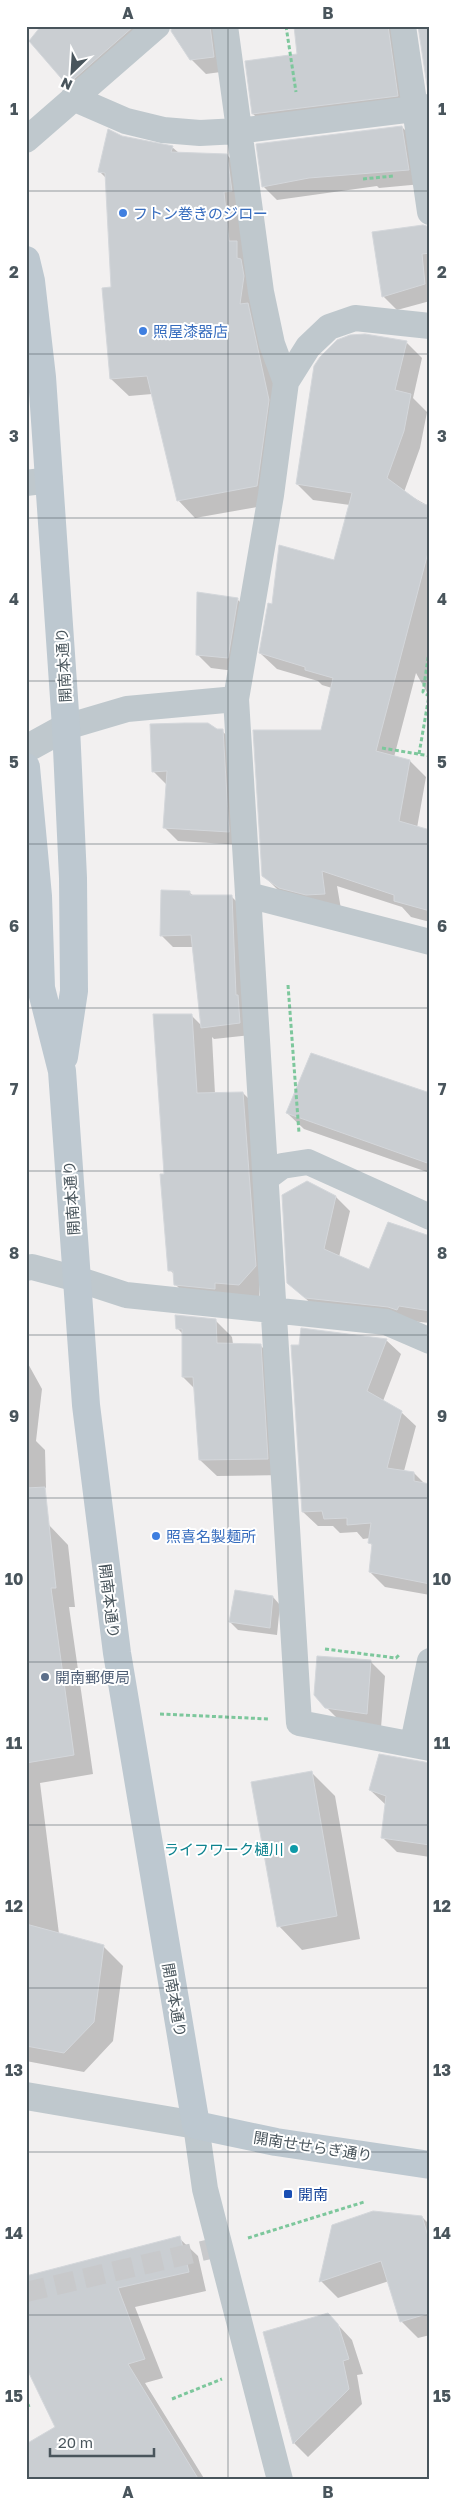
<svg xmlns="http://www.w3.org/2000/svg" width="456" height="2506" font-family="'Golos Text','Noto Sans JP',sans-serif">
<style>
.shadow{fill:#0003}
.building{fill:#caced2;stroke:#d4d7db}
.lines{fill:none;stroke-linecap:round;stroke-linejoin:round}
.pedestrian-tunnel{stroke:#c8c9cb;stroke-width:20;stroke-dasharray:20 10;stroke-linecap:butt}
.path{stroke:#7dc79c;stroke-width:3;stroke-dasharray:4 2.5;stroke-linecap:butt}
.minor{stroke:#bfc8cd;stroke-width:26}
.tertiary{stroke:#bfc8cd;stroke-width:28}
.secondary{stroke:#bdc8d0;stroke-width:28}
.grid{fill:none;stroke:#49555c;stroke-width:1;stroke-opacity:0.55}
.shop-dot{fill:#3f7fe0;stroke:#fff;stroke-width:2}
.service-dot{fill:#5c6f8a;stroke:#fff;stroke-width:2}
.culture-dot{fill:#0f9aa8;stroke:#fff;stroke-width:2}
.transit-dot{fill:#1a4fb4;stroke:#fff;stroke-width:2}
.labels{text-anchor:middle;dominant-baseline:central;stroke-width:4;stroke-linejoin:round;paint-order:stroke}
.shop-label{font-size:15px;fill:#366cbe;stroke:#fff;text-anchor:start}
.street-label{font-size:15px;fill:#49555c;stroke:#fff}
.service-label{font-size:15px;fill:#4e5e75;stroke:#fff;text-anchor:start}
.culture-label{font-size:15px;fill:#0d838f;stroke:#fff;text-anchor:end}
.transit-label{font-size:15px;fill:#164399;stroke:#fff;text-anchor:start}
.neatline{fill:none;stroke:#49555c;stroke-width:2}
.grid-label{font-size:16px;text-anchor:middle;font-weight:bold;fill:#49555c}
</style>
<rect width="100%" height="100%" fill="#f2f0f0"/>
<path class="shadow" d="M 43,26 L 155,26 L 81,97 L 68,84 Z
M 173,26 L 226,26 L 228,71 L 206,74 L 191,59 Z
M 295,26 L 411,26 L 411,109 L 267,127 L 253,114 L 298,55 Z
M 402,127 L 416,141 L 422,184 L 379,188 L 377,186 L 277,200 L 263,186 Z
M 122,137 L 172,147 L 179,153 L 227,155 L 244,172 L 286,418 L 274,504 L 195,518 L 178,500 L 152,394 L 129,396 L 111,379 L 112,288 L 106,178 L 100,172 Z
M 430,228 L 430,301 L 397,310 L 383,296 Z
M 406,342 L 422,358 L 413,398 L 427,412 L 420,448 L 404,492 L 430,507 L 430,698 L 416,673 L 394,757 L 410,761 L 426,777 L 417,828 L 430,832 L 430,922 L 411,917 L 402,907 L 337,886 L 341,909 L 280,892 L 263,875 L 322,731 L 332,688 L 322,685 L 318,681 L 277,669 L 260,653 L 273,605 L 334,562 L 350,505 L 313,500 L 297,484 Z
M 237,599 L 252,614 L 242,672 L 211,668 L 197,654 Z
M 217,731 L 222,731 L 236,744 L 242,845 L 178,841 L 164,827 L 167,785 L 153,771 Z
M 190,893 L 194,896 L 231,896 L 243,908 L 251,1035 L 214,1039 L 212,1037 L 215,1094 L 243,1093 L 263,1113 L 259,1305 L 196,1305 L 175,1284 L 175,1275 L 170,1270 L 165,1175 L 191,1015 L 203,1027 L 194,947 L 173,947 L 162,936 Z
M 430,1094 L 430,1173 L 304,1129 L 287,1113 Z
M 336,1197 L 350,1211 L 339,1257 L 370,1271 L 430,1243 L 430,1323 L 320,1312 L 288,1282 Z
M 216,1321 L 232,1337 L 233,1344 L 260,1345 L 277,1362 L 284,1475 L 217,1476 L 200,1460 L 195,1389 L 183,1377 L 184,1335 L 177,1328 Z
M 386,1340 L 401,1354 L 383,1401 L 401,1412 L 416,1426 L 404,1471 L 414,1473 L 426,1485 L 430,1486 L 430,1595 L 385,1587 L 370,1572 L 373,1546 L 369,1542 L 370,1538 L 363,1539 L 357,1532 L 340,1533 L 333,1526 L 318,1526 L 303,1512 Z
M 26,1360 L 42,1389 L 36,1441 L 45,1450 L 46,1488 L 37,1488 L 49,1525 L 68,1545 L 75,1607 L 69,1607 L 93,1774 L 40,1783 L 59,1934 L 103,1946 L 123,1966 L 113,2041 L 84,2072 L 26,2061 Z
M 273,1597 L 280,1605 L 277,1635 L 238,1630 L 230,1622 Z
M 370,1661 L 385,1676 L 381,1728 L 341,1722 L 326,1707 Z
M 430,1764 L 430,1857 L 397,1852 L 382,1837 L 386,1805 L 370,1790 Z
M 311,1772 L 335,1796 L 360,1939 L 302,1950 L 279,1926 Z
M 422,2217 L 430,2225 L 430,2335 L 418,2338 L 401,2321 L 389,2281 L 338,2298 L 321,2281 Z
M 179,2238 L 198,2256 L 206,2291 L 135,2307 L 163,2378 L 145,2383 L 205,2480 L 26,2480 L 56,2427 L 26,2278 Z
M 328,2314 L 352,2340 L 363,2374 L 357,2375 L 362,2404 L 308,2457 L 294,2443 L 264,2333 Z"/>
<path class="building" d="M 41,26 L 134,26 L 67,85 L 29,41 Z
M 172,26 L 210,26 L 214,57 L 190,60 L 171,31 Z
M 294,26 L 388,26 L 398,96 L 252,114 L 245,61 L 297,54 Z
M 418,26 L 430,26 L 430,92 L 428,92 Z
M 402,126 L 409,170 L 309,178 L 262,187 L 256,144 Z
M 108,129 L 122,136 L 173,146 L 171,152 L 227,154 L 232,191 L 224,192 L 229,241 L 237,241 L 237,258 L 241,259 L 244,276 L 240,304 L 248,303 L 269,400 L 257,486 L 177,501 L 147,376 L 110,379 L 102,288 L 111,287 L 105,173 L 98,172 Z
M 423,225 L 430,227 L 430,253 L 422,254 L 425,284 L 382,297 L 372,232 Z
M 365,334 L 407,341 L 395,390 L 411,394 L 404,431 L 387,478 L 421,503 L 430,506 L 430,545 L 376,751 L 410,760 L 399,821 L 430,830 L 430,911 L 394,901 L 394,895 L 322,871 L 325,894 L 306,895 L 279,888 L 262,876 L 253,730 L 321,730 L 333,678 L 305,670 L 305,667 L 259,653 L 268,603 L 272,604 L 279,545 L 334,560 L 352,493 L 296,484 L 314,366 L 320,357 L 337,340 L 350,335 Z
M 197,592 L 238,598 L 228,658 L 196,655 Z
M 185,723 L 208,723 L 217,729 L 223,729 L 229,832 L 163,828 L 167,771 L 152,772 L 150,724 Z
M 161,890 L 190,891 L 190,895 L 232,895 L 236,995 L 238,995 L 240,1023 L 201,1028 L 191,935 L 160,936 Z
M 153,1014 L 192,1014 L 197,1093 L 243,1092 L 256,1266 L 239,1285 L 215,1283 L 215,1289 L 174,1285 L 173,1271 L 168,1271 L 160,1174 L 164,1174 Z
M 311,1053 L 430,1093 L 430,1164 L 286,1113 Z
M 307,1181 L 336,1196 L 324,1249 L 369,1269 L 388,1222 L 430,1236 L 430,1311 L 399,1306 L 397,1310 L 388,1307 L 305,1298 L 287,1283 L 282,1195 Z
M 175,1315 L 216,1319 L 217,1343 L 261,1344 L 268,1459 L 199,1460 L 193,1377 L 182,1377 L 182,1329 L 176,1329 Z
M 301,1328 L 387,1339 L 367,1391 L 402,1411 L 387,1468 L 414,1472 L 414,1481 L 430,1484 L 430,1584 L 369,1572 L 372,1544 L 368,1543 L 371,1523 L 347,1525 L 347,1518 L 324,1519 L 322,1511 L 302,1512 L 291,1345 L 299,1345 Z
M 45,1487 L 56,1588 L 51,1588 L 74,1755 L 26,1763 L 26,1488 Z
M 235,1590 L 273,1596 L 270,1628 L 229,1622 Z
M 317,1656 L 371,1660 L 367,1714 L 325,1708 L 314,1695 Z
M 379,1754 L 430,1763 L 430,1845 L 381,1838 L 386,1796 L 369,1790 Z
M 312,1771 L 337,1916 L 277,1927 L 251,1782 Z
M 26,1924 L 104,1945 L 94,2022 L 64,2053 L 26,2046 Z
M 373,2211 L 422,2216 L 430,2243 L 430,2313 L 400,2322 L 381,2261 L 319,2282 L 332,2225 Z
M 180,2236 L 189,2272 L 118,2288 L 145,2359 L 128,2364 L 199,2480 L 26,2480 L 26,2444 L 55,2427 L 26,2367 L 26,2276 Z
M 328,2313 L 338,2324 L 349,2359 L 343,2361 L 349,2389 L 293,2444 L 263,2332 Z"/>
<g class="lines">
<path class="pedestrian-tunnel" d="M 26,2292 L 219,2247"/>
<path class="path" d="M 286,26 L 296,92
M 363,179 L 393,176
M 382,748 L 430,756
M 419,754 L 429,696 L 423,692 L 430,645
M 288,985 L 299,1133
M 325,1649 L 396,1658 L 399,1655
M 160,1714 L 269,1719
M 248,2238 L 364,2202
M 26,2398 L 29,2407
M 172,2399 L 222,2379"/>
<path class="minor" d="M 225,26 L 261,292 L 272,344 L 286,382
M 403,26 L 430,212
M 73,98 L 126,121 L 163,130 L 200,133 L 238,131 L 430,107
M 26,140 L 157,26
M 430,326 L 355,318 L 329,327 L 308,347 L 286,382 L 271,495 L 236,699 L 299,1723 L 430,1748
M 26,483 L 50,480
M 66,727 L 127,709 L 236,699
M 248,895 L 430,942
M 266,1178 L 282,1166 L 308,1162 L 430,1217
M 26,1268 L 32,1267 L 77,1279 L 126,1295 L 386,1322 L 430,1341
M 413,1743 L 430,1661
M 196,2125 L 205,2189 L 280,2480"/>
<path class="tertiary" d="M 26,749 L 66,727
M 26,2096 L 196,2125"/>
<path class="secondary" d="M 26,260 L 31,281 L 42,377 L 66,727 L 73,878 L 74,991 L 64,1057
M 26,767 L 38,896 L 41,988 L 62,1071 L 86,1405 L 117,1653 L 196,2125 L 276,2142 L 430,2165"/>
</g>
<path class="grid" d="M 228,26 L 228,2480M 26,191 L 430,191M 26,354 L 430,354M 26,518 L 430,518M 26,681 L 430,681M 26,844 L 430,844M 26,1008 L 430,1008M 26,1171 L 430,1171M 26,1335 L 430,1335M 26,1498 L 430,1498M 26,1662 L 430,1662M 26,1825 L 430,1825M 26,1988 L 430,1988M 26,2152 L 430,2152M 26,2315 L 430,2315"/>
<g class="shop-dot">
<circle cx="123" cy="213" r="5"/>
<circle cx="143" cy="331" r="5"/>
<circle cx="156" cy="1536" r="5"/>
</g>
<circle class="service-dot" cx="45" cy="1677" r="5"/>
<circle class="culture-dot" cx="294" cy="1849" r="5"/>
<rect class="transit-dot" x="283" y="2189" width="10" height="10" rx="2.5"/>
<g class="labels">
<g class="shop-label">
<text x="133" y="213">フトン巻きのジロー</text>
<text x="153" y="331">照屋漆器店</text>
<text x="166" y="1536">照喜名製麺所</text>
</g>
<g class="street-label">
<text transform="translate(63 665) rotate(-93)">開南本通り</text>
<text transform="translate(71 1198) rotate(-94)">開南本通り</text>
<text transform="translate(110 1601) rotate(83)">開南本通り</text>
<text transform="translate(175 2000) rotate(80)">開南本通り</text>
<text transform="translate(313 2146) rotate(9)">開南せせらぎ通り</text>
</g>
<g class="service-label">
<text x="55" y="1677">開南郵便局</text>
</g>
<g class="culture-label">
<text x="284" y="1849">ライフワーク樋川</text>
</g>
<g class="transit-label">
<text x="298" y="2194">開南</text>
</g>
</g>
<rect width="456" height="2506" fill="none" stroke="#ffffff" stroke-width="55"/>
<g transform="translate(72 72) rotate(205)" stroke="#ffffff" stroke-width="4" paint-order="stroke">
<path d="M0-4L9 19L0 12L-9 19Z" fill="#49555c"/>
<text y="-8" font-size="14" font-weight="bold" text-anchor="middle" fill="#49555c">N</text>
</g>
<path d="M50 2448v8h104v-8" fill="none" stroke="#49555c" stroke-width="2.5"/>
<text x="58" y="2448" font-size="15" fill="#49555c" stroke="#ffffff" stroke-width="4" paint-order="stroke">20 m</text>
<rect x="28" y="28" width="400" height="2450" class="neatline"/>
<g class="grid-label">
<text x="128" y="19">A</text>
<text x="328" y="19">B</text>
<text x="14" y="115">1</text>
<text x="442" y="115">1</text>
<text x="14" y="278">2</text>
<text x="442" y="278">2</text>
<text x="14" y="442">3</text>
<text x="442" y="442">3</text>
<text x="14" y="605">4</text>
<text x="442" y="605">4</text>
<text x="14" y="768">5</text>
<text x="442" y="768">5</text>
<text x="14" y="932">6</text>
<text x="442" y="932">6</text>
<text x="14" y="1095">7</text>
<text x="442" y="1095">7</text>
<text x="14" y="1259">8</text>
<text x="442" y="1259">8</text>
<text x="14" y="1422">9</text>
<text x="442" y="1422">9</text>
<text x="14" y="1585">10</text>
<text x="442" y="1585">10</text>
<text x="14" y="1749">11</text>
<text x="442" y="1749">11</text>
<text x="14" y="1912">12</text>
<text x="442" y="1912">12</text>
<text x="14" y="2076">13</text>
<text x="442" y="2076">13</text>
<text x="14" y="2239">14</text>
<text x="442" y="2239">14</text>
<text x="14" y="2402">15</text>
<text x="442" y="2402">15</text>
<text x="128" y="2498">A</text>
<text x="328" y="2498">B</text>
</g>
</svg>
